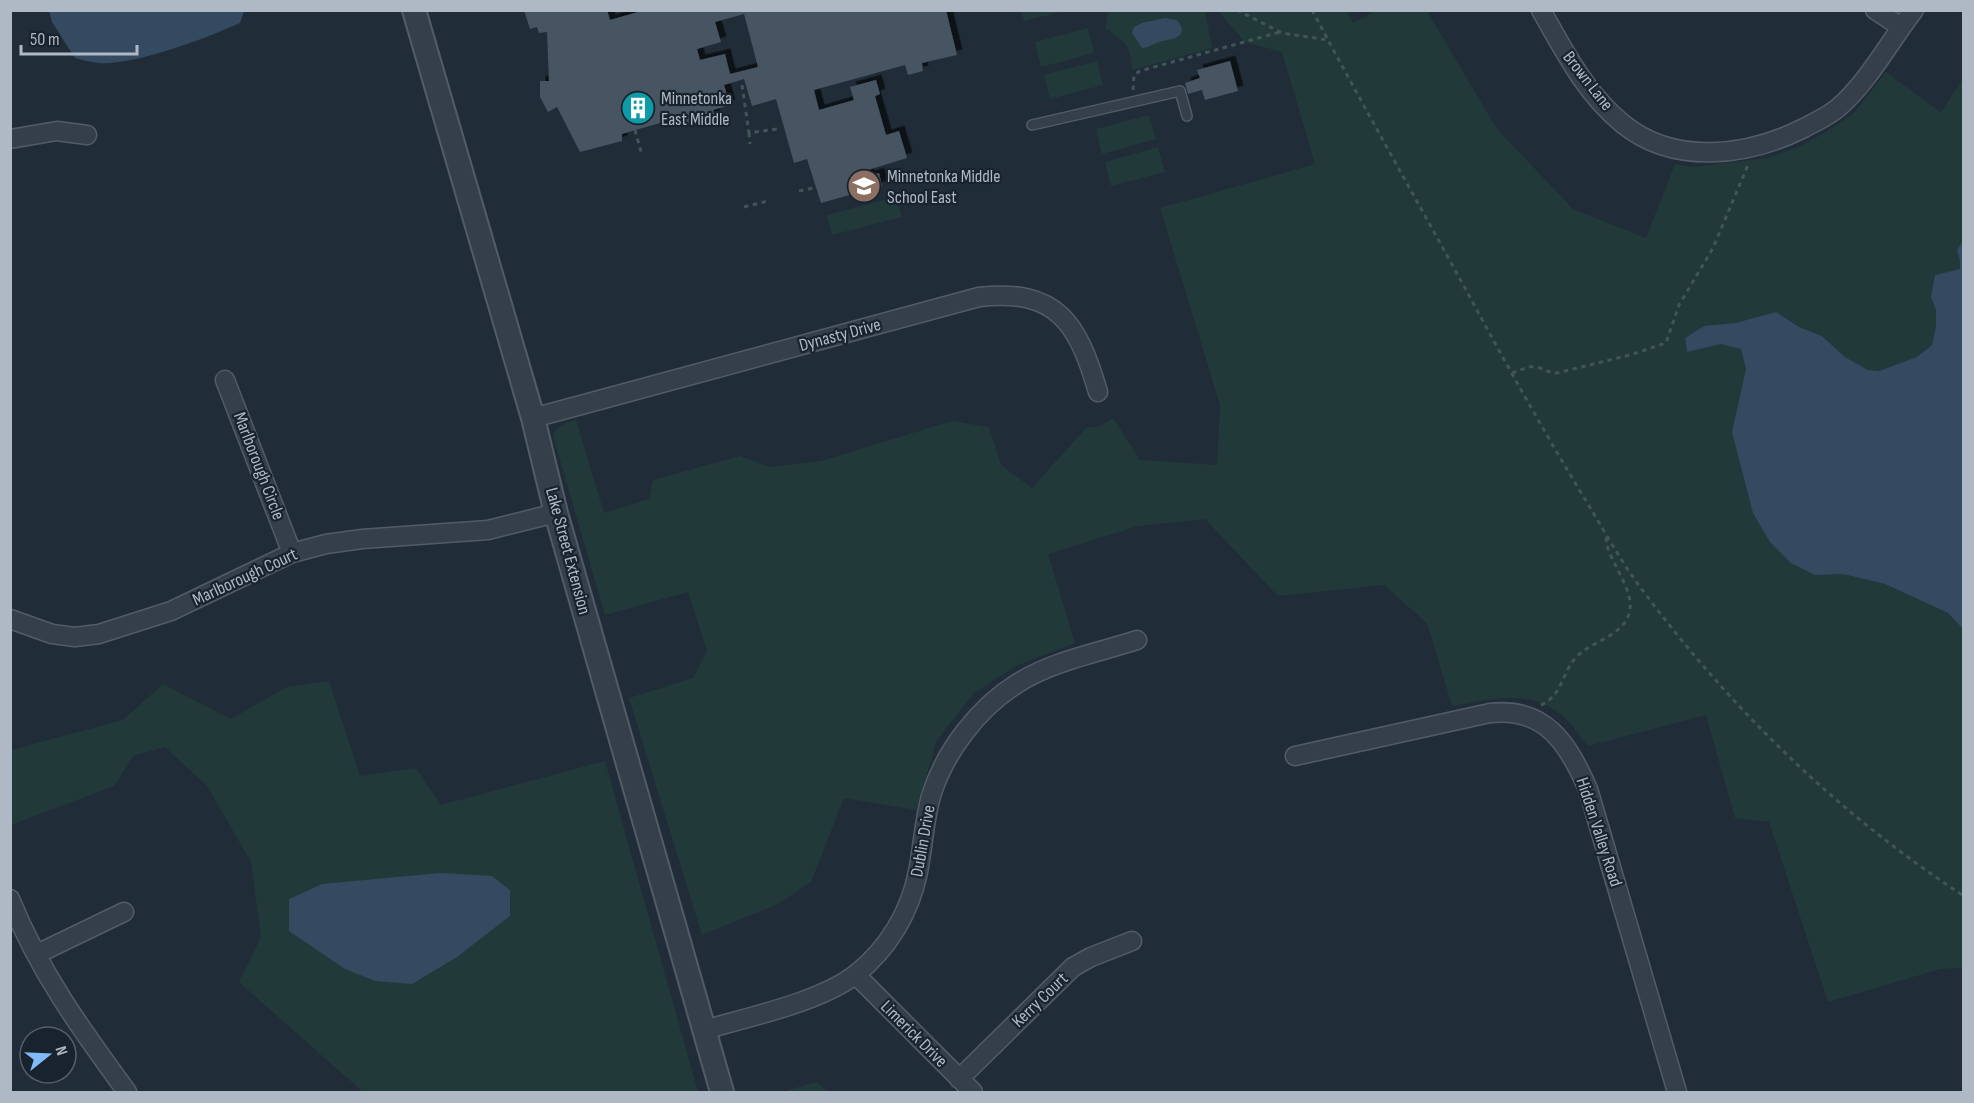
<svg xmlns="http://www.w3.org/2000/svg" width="1974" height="1103" font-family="'Sofia Sans Condensed',sans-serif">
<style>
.green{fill:#223939}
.water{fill:#334a60}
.building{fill:#465462;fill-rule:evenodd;filter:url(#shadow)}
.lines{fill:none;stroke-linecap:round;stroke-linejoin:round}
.service-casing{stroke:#515c66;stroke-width:12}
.minor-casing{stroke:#515c66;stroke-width:21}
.tertiary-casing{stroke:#515c66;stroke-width:26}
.path{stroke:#405656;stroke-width:3;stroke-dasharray:4.5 4.5;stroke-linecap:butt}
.service{stroke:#343f49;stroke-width:9}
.minor{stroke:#343f49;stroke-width:18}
.tertiary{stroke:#343f49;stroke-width:22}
.labels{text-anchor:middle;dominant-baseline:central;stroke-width:4.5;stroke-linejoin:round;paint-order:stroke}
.street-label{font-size:18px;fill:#aeb9c5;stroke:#19232d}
.poi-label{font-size:18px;fill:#aeb9c5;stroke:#19232d;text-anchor:start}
</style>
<defs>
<filter id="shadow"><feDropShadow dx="5.5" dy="-5.5" stdDeviation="0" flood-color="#0009"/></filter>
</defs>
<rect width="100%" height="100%" fill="#202d38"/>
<path class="green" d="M 1021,10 L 1064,10 L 1064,11 L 1024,21 Z
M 1108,11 L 1205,11 L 1212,48 L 1132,70 C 1131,45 1125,42 1105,28 Z
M 1218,11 L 1347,11 L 1353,23 L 1376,11 L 1427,11 L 1497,129 L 1573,209 L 1646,238 L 1675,164 L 1693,167 L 1768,158 L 1798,147 L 1826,132 L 1854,113 L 1886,72 L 1941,113 L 1963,78 L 1963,241 L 1957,250 L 1960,261 L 1960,269 L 1931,297 L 1936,310 L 1936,326 L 1932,345 L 1917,357 L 1879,371 L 1868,370 L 1845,357 L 1822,336 L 1799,327 L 1776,312 L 1735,323 L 1704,326 L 1685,338 L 1687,352 L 1721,344 L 1741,348 L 1746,369 L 1733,432 L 1815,575 L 1843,574 L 1885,584 L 1948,613 L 1963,629 L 1963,968 L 1940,969 L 1828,1002 L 1769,822 L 1735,818 L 1706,715 L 1588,746 C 1579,736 1571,722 1560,714 C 1526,688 1490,700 1452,706 L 1427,623 L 1384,585 L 1278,596 L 1205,519 L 1138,526 L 1048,554 L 1075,643 L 1016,666 L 974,693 L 937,740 L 916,810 L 844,798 L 811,882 L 778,904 L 702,935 L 629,698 L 693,678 L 707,651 L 688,592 L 605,615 L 553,436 C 557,425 565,423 576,420 L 604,513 L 649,499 L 653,480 L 740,456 L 769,467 L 821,461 L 952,421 L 989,427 L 1001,465 L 1032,488 L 1086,428 L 1100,426 L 1113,418 L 1140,460 L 1217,465 L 1220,405 L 1160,208 L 1315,164 L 1282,52 L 1245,42 Z
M 1088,28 L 1094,53 L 1041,67 L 1035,42 Z
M 1097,61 L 1103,85 L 1050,99 L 1044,75 Z
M 1149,115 L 1156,139 L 1102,154 L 1096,129 Z
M 1158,147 L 1165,172 L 1111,186 L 1105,162 Z
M 896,197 L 902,217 L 832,235 L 827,215 Z
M 329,681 L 360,776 L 416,768 L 441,805 L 605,761 L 698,1092 L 363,1092 L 239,982 L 261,937 L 251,862 L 207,786 L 165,747 L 133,756 L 114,786 L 11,825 L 11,750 L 123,720 L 163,684 L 231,719 L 287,687 Z
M 816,1082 L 828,1092 L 782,1092 Z"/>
<path class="water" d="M 49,11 L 49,10 L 244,11 L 240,23 C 207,38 133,66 98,63 C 90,62 83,60 75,58 L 52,22 Z
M 1165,18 L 1177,20 C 1191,38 1171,39 1159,42 C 1152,44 1149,48 1142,48 L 1132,33 L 1134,27 L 1142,23 Z
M 1963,241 L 1963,629 L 1948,613 L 1885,584 L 1843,574 L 1815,575 L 1791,563 L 1770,542 L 1753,513 L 1732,432 L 1746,369 L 1741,349 L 1721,344 L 1687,352 L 1685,338 L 1704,326 L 1735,323 L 1776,312 L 1799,327 L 1822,336 L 1845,357 L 1868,370 L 1879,371 L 1917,357 L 1932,345 L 1936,326 L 1936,310 L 1931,297 L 1935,275 L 1960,269 L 1960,261 L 1957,250 Z
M 440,873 L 492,876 L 510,890 L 510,916 L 457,957 L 412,984 L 375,981 L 345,969 L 289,931 L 289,899 L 322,884 Z"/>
<path class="building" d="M 524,10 L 607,10 L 610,20 L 645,10 L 946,10 L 957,55 L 922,63 L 923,71 L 908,75 L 905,65 L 814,90 L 819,110 L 854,100 L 850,87 L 876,80 L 880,94 L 875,96 L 886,135 L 899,131 L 907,158 L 868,170 L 869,176 L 879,173 L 882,186 L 821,203 L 807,159 L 794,163 L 776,99 L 752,106 L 744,79 L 724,85 L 730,105 L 713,110 L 715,116 L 680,126 L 678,118 L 632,131 L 622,134 L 622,141 L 580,152 L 557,107 L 548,112 L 540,97 L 540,81 L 549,81 L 547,32 L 539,33 L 537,27 L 530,29 ZM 744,14 L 758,67 L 730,74 L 725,54 L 700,60 L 697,49 L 721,42 L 715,22 Z
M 1230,61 L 1238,91 L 1205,100 L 1202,90 L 1188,94 L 1185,83 L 1200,78 L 1197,70 Z"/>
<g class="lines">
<defs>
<path id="service" d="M 1032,125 L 1180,91 L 1187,116"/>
<path id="minor" d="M 1541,10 C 1564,51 1586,94 1623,124 C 1675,166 1748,156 1804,128 C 1815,122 1829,116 1839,107 C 1868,82 1890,41 1914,10
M 1875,10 L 1901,27
M 10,139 L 57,131 L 87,135
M 225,380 L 292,553
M 533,418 L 979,297 C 1058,288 1078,324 1098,392
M 10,619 L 52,634 L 75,637 L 99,634 L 171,611 L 292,553 L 326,544 L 362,539 L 488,530 L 556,513
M 1295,756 L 1490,713 C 1546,707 1568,744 1588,789 L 1677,1092
M 10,899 C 40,973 81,1029 127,1092
M 37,954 L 124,912
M 856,975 L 973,1092
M 704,1030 C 748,1017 821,1002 856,974 C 888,949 910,912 918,872 C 923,847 924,821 931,796 C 945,751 978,708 1018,683 C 1053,661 1097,653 1137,640
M 959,1079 L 1073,967 L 1091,957 L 1132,941"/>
<path id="tertiary" d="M 414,10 L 533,418 L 556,513 L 722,1092"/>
</defs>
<use href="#service" class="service-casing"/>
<use href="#minor" class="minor-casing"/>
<use href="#tertiary" class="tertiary-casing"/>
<path class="path" d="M 1237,10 L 1282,33 L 1328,40
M 1312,10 C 1362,104 1415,197 1466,290 C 1505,362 1545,434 1588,504 C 1603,529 1618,556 1635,580 C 1725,703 1836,813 1964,896
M 742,85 L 749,133 L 777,129
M 1133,90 L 1134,75 L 1140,71 L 1280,32
M 635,130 L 642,155
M 749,133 L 750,144
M 799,191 L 813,188
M 744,207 L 768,201
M 1512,373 C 1520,371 1528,365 1537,367 C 1544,369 1549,373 1557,373 L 1630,355 L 1666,343 L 1679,305 L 1713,248 L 1748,165
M 1541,705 C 1560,697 1562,676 1573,661 C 1587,641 1627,637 1630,609 C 1633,585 1601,551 1607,535"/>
<use href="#service" class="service"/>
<use href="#minor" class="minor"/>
<use href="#tertiary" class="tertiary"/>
</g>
<defs>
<symbol id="building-disc" viewBox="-11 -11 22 22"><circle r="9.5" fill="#0f9aa8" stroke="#19232d"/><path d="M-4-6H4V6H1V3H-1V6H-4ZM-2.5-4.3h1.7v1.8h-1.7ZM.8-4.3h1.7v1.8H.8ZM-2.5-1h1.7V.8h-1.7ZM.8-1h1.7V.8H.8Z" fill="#fff"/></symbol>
<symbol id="school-disc" viewBox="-11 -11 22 22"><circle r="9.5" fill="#8d6e63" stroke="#19232d"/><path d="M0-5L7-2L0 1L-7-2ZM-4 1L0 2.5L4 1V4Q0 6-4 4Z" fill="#fff"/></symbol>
</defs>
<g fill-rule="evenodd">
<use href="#building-disc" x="619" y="89" width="38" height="38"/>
<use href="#school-disc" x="845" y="167" width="38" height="38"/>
</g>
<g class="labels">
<g class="street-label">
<text transform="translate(1588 81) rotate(52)">Brown Lane</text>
<text transform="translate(840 335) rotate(-15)">Dynasty Drive</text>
<text transform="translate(259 466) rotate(69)">Marlborough Circle</text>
<text transform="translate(568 551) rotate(75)">Lake Street Extension</text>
<text transform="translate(245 577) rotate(-25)">Marlborough Court</text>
<text transform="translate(1599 832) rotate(72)">Hidden Valley Road</text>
<text transform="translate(923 841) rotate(-80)">Dublin Drive</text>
<text transform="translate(1040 1000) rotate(-44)">Kerry Court</text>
<text transform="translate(914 1034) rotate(45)">Limerick Drive</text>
</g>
<g class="poi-label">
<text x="661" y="98">Minnetonka<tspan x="661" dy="21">East Middle</tspan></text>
<text x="887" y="176">Minnetonka Middle<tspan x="887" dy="21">School East</tspan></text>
</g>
</g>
<rect width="1974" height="1103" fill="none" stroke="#aeb9c5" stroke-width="24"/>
<g transform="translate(48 1055) rotate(72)"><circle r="28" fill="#19232d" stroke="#555f6a" stroke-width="1.5"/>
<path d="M0-4.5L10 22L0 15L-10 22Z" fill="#7fbaf9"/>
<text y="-9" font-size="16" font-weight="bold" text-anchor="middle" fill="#aeb9c5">N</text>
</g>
<path d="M21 45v9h116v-9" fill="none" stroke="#aeb9c5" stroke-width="3"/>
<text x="30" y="45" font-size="18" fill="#aeb9c5" stroke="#19232d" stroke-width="4.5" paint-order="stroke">50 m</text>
</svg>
